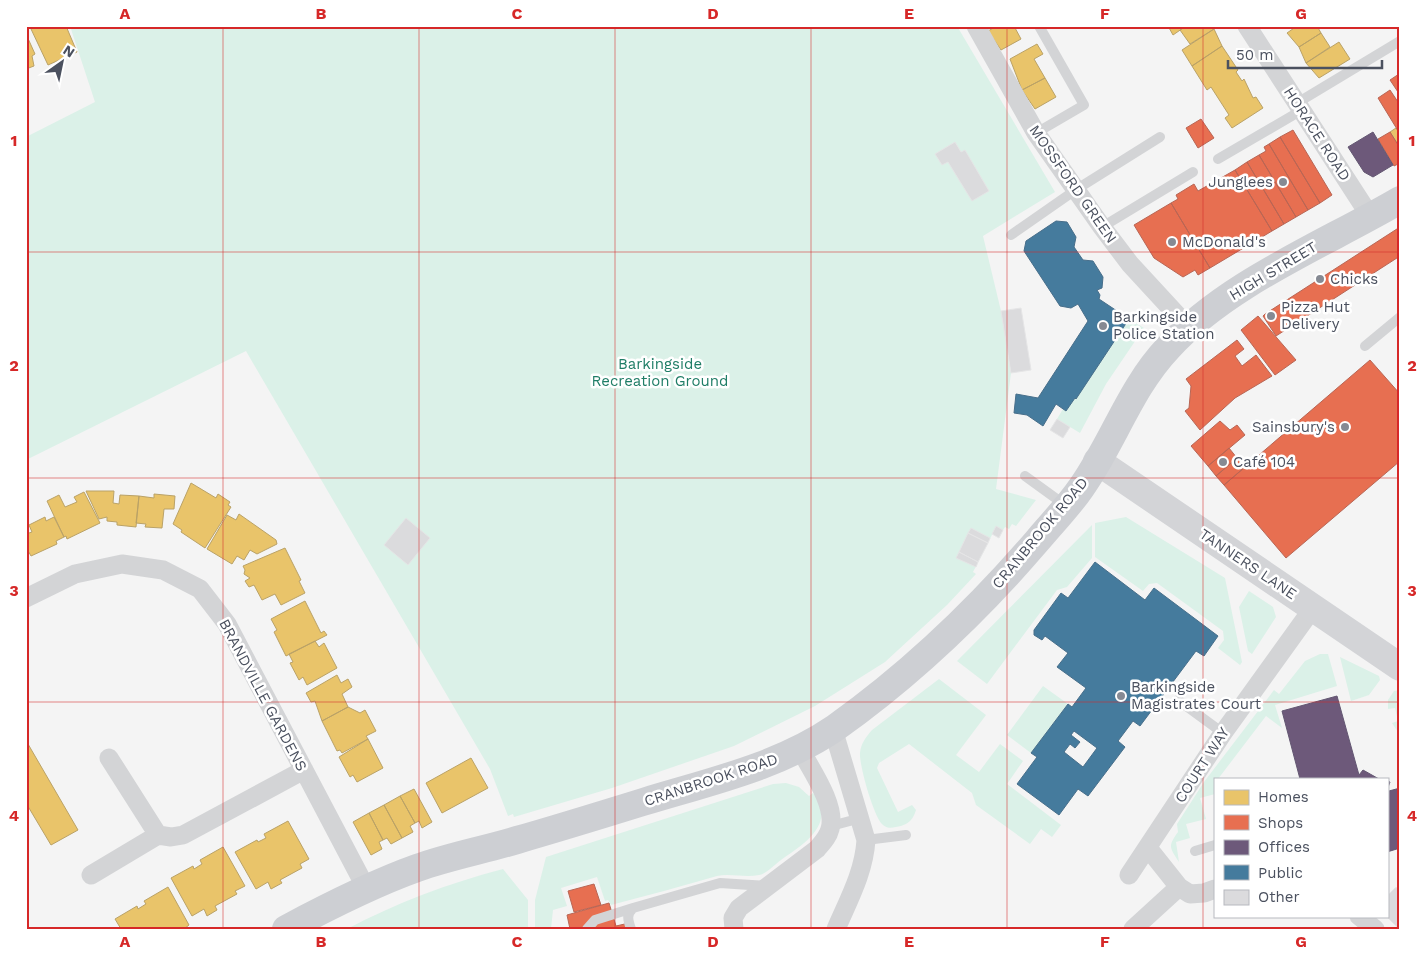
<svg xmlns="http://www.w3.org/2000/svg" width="1426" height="955" font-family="'Work Sans',sans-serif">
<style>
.green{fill:#dbf1e8}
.homes{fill:#e9c46a;stroke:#baa267}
.shops{fill:#e76f51;stroke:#b86655}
.offices{fill:#6d597a;stroke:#635772}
.public{fill:#457b9d;stroke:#476e8a;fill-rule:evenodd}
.building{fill:#dbdbdd;stroke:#e5e5e6}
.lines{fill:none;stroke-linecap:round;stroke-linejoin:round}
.lane{stroke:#d3d4d6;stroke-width:10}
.street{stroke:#d3d4d6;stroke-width:19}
.secondary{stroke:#d3d4d7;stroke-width:28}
.primary{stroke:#cdcfd3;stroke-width:28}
.grid{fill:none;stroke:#d62828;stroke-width:1;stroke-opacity:0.55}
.poi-dot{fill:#868a93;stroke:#fff;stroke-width:2}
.labels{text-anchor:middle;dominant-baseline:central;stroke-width:5;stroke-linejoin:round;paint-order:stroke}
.street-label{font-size:15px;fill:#4b515f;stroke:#fff}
.poi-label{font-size:15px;fill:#4b515f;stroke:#fff;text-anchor:start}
.park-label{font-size:15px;fill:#1f7d66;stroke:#fff}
.neatline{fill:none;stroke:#d62828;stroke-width:2}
.grid-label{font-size:16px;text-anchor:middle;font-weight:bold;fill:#d62828}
</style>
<rect width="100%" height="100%" fill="#f4f4f4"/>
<path class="green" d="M 70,26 L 957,26 L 1055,192 L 983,236 L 1001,311 L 1011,373 L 996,489 L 1036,500 L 1016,526 L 1012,524 L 1009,529 L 1005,527 L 1003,530 L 996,527 L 973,572 L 976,574 L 947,605 L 885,662 L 815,706 L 734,746 L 612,788 L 514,817 L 513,814 L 508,816 L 490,769 L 246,351 L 26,460 L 26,137 L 95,102 Z
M 1129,319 L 1144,328 L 1106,384 L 1080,433 L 1057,419 L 1063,409 L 1066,411 L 1075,398 L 1076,398 Z
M 1126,517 L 1225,578 L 1242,662 L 1240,665 L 1218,648 L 1224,640 L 1223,631 L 1157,583 L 1149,584 L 1143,591 L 1095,557 L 1095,523 Z
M 1092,525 L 1092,558 L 1067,587 L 1057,590 L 987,684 L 957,661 Z
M 1249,591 L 1273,607 L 1276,617 L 1252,654 L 1248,651 L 1239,607 Z
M 1320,654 L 1328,654 L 1337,686 L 1275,705 L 1282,728 L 1266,716 L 1218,779 L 1215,779 L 1215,794 L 1200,798 L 1206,819 L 1186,824 L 1190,838 L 1176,842 L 1179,862 C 1169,847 1168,846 1178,832 L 1177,824 L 1204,782 L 1274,690 L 1279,694 L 1305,661 Z
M 1340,657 L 1379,676 L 1380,680 L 1369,695 L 1351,701 Z
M 939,679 L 986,715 L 956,755 L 979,772 L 1000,744 L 1023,761 L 1007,784 L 1061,825 L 1052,837 L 1041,829 L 1030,844 L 976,805 L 972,793 L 909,744 L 879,763 L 877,768 L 898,812 L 912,805 L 916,810 C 913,819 910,823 901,826 C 895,827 889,830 883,825 C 874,818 859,765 860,753 C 861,743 866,737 872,730 Z
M 1043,686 L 1068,704 L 1031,753 L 1007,735 Z
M 1400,690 L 1400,735 L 1392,723 L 1398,721 L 1395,708 L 1388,709 L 1388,700 L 1394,691 Z
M 786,783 L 799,787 L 809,796 L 813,793 C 838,824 802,845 781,860 C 774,865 766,874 759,875 C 745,878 730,873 717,876 C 682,886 646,896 611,905 L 608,900 L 605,901 L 597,877 L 561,888 L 567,906 L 553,910 L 551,929 L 535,929 L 535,900 L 546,857 L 773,784 Z
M 503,869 L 528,900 L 528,929 L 347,929 C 396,903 449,883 503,869 Z"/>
<path class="homes" d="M 36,26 L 66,26 L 77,52 L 48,65 L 31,29 Z
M 997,26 L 1014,26 L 1021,39 L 1001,50 L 988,31 Z
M 1168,26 L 1186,26 L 1173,35 Z
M 1186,26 L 1213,26 L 1214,29 L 1190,44 L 1180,30 Z
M 1297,26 L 1317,26 L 1321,33 L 1299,47 L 1287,33 Z
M 1214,29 L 1222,46 L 1192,66 L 1182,50 Z
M 1321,33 L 1330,47 L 1306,63 L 1299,47 Z
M 26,34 L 35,54 L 32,56 L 34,66 L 26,69 Z
M 1339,42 L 1350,59 L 1319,78 L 1306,63 Z
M 1037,44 L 1043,54 L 1034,59 L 1045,78 L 1022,90 L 1010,59 Z
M 1222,46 L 1238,70 L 1236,72 L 1242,81 L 1244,79 L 1253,98 L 1256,97 L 1263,108 L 1232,128 L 1225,118 L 1229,115 L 1211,87 L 1207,90 L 1192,66 Z
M 1045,78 L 1056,97 L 1035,109 L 1022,90 Z
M 1396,128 L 1400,134 L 1400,148 L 1390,132 Z
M 191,483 L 216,498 L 218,494 L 230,502 L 228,505 L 231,507 L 205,548 L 181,532 L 182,530 L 173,524 Z
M 86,491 L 114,491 L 113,503 L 119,504 L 120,495 L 139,496 L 136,527 L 117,525 L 117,522 L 107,521 L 107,517 L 99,519 Z
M 84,492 L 100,523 L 67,539 L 66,536 L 64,537 L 47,501 L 59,495 L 65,507 L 77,502 L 74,497 Z
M 154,494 L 175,496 L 174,509 L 164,509 L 162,528 L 145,527 L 146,524 L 136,523 L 139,496 L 154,498 Z
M 239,514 L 276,540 L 277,544 L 257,554 L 250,550 L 244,560 L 237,556 L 232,564 L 207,549 L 227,515 L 236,520 Z
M 45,517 L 46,521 L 54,517 L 64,537 L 56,541 L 57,544 L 31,556 L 26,547 L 26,534 L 32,532 L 29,525 Z
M 285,548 L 301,580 L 299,581 L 305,593 L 281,605 L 275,594 L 262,600 L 254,585 L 249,587 L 245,581 L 250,578 L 244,574 L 245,570 L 243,566 Z
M 305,601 L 321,633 L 324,631 L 327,635 L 286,656 L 274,632 L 277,630 L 271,619 Z
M 315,641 L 319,647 L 324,643 L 337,668 L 307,685 L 303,677 L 299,680 L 290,663 L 293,662 L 289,654 Z
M 337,675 L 341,683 L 348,679 L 352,687 L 342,694 L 348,707 L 322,721 L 315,701 L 311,702 L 306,693 Z
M 348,707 L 360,713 L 365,710 L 376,731 L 366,736 L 368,739 L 342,753 L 340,750 L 337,751 L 322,721 Z
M 368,739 L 383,768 L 357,782 L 353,775 L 350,777 L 339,757 Z
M 28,744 L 78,830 L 51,845 L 26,803 L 26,745 Z
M 471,758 L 488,788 L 442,813 L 426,783 Z
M 414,789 L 432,822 L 422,828 L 419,821 L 415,823 L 400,796 Z
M 400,796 L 415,823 L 410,826 L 413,832 L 402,838 L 384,805 Z
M 384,805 L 402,838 L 391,844 L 387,838 L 383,840 L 369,813 Z
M 369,813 L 383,840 L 379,842 L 382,849 L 371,855 L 353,822 Z
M 288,821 L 309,859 L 300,864 L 302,868 L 280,880 L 282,883 L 271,889 L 268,882 L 256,889 L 235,852 L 257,840 L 258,842 L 266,838 L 264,834 Z
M 223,847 L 245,886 L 235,891 L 237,894 L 215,906 L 217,910 L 207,916 L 204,909 L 192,916 L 171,878 L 193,866 L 194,869 L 202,864 L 200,860 Z
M 168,887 L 189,925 L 184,929 L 121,929 L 115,919 L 137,906 L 138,909 L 146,904 L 144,901 Z"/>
<path class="shops" d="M 1399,74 L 1400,75 L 1400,95 L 1390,80 Z
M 1390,90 L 1400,105 L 1400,134 L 1378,98 Z
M 1201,119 L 1214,138 L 1198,148 L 1186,128 Z
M 1293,130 L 1332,195 L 1320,203 L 1280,137 Z
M 1390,132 L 1400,148 L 1400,163 L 1394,166 L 1378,139 Z
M 1280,137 L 1320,203 L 1308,210 L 1269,144 Z
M 1269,144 L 1308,210 L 1296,217 L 1259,155 L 1266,151 L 1264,147 Z
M 1259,155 L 1296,217 L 1284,224 L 1247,162 Z
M 1247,162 L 1284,224 L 1272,231 L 1235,170 Z
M 1235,170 L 1272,231 L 1210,268 L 1171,203 L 1178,199 L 1176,195 L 1194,184 L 1198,191 Z
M 1171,203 L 1210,268 L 1198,275 L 1195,270 L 1183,277 L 1154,258 L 1134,225 Z
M 1400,227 L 1400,256 L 1276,336 L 1263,316 L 1265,314 Z
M 1258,316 L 1296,360 L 1275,375 L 1241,330 Z
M 1237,340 L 1244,349 L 1235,356 L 1242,366 L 1256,355 L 1272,376 L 1235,398 L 1200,430 L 1185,411 L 1189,408 L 1191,386 L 1186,379 Z
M 1370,360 L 1400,394 L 1400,461 L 1286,558 L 1224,485 Z
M 1220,421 L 1230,430 L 1237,425 L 1245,435 L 1208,466 L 1191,446 Z
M 1229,448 L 1237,458 L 1216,476 L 1208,466 Z
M 1237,458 L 1245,467 L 1224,485 L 1216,476 Z
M 594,884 L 601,905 L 574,912 L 568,891 Z
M 609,903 L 616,926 L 629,923 L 631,929 L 570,929 L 567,915 Z"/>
<path class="offices" d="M 1373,132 L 1393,165 L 1373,177 L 1364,172 L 1348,147 Z
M 1337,696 L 1359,775 L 1363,770 L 1379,779 L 1300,779 L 1282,711 Z
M 1387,781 L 1390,782 L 1387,790 L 1389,791 L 1400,788 L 1400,848 L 1387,852 Z"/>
<path class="public" d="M 1056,221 L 1067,222 L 1076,237 L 1074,247 L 1083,260 L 1093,261 L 1103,277 L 1102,288 L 1097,290 L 1100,295 L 1099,299 L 1129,319 L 1076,399 L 1075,398 L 1066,411 L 1056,404 L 1043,426 L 1027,415 L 1014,413 L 1016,394 L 1038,398 L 1088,321 L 1078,304 L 1071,308 L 1060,306 L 1024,251 L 1026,241 Z
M 1095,562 L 1145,600 L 1154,588 L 1218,636 L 1204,656 L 1196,651 L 1140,726 L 1133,721 L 1118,741 L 1125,747 L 1088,796 L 1078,789 L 1059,815 L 1017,784 L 1037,757 L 1031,753 L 1068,704 L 1072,707 L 1086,688 L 1057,667 L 1068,653 L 1045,636 L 1042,640 L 1034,635 L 1034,630 L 1061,593 L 1068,598 ZM 1074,731 L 1097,748 L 1083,767 L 1064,752 L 1070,744 L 1075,748 L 1080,742 L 1071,735 Z"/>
<path class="building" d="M 955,142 L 961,152 L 965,150 L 989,191 L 972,201 L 948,162 L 942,165 L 935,154 Z
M 1021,308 L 1031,370 L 1011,373 L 1001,311 Z
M 1057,419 L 1070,427 L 1063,438 L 1050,430 Z
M 406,518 L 430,538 L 408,565 L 384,545 Z
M 996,526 L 1003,530 L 999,538 L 992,534 Z
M 971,528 L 990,538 L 988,543 L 968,533 Z
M 968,533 L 988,543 L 978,562 L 959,552 Z
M 959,552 L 978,562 L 976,567 L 956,558 Z
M 1400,887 L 1400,924 L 1397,927 L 1386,916 L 1387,896 L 1395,888 Z"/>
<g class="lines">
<path class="lane" d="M 1297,103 L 1400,41
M 1036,133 L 1084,105 L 1039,26
M 1218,159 L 1302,110
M 1102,227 L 1193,172
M 1011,235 L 1077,189 L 1160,137
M 1365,346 L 1400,317
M 1025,476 L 1065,505
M 1178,700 L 1223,733
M 831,826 L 861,818
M 866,840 L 906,835
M 1195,851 L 1215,845
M 587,929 L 595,920 L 633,908
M 631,929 C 628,920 626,915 633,908 L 720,883 L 766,886"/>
<path class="street" d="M 976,26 L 1036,133 L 1102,227 L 1130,264 L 1189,328
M 1247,26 L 1370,216
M 26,598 L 75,574 L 122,564 L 163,570 L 200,589 L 227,624 L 366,888
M 833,729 L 866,840 C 864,872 849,899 836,929
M 109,758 L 158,835 L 171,837 L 183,835 L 304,770
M 1148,848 L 1179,887 L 1190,894 L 1204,893 L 1215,889
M 91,875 L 158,835
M 1129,875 L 1223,733 L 1313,608
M 1359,916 L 1375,929
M 734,929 L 733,918 L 739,908 L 817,849 C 823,842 828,837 830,829 C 837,806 810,768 800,749
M 1133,929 L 1179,887"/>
<path class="secondary" d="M 1097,461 L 1400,667"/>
<path class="primary" d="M 286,929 C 329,906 372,884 417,868 C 450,856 484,850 517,840 C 559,828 601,815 643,802 C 708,782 778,767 835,728 C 911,674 976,612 1037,541 C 1051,524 1068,507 1081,488 C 1113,443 1130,388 1168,348 C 1227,283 1325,244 1400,200"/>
</g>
<path class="grid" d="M 223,26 L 223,929M 419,26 L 419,929M 615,26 L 615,929M 811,26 L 811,929M 1007,26 L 1007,929M 1203,26 L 1203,929M 26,252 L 1400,252M 26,478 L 1400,478M 26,702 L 1400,702"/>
<g class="poi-dot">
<circle cx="1283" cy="182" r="5"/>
<circle cx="1172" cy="242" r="5"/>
<circle cx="1320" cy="279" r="5"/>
<circle cx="1271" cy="316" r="5"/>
<circle cx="1103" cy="326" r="5"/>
<circle cx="1345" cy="427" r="5"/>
<circle cx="1223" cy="462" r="5"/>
<circle cx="1121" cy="696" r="5"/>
</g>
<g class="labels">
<g class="street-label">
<text transform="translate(1317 134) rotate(57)">HORACE ROAD</text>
<text transform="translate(1073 184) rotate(55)">MOSSFORD GREEN</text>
<text transform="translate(1273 271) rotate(-31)">HIGH STREET</text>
<text transform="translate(1040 533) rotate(-50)">CRANBROOK ROAD</text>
<text transform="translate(1248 564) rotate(34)">TANNERS LANE</text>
<text transform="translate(263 695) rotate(62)">BRANDVILLE GARDENS</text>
<text transform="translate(1202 765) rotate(-57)">COURT WAY</text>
<text transform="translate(711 780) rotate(-18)">CRANBROOK ROAD</text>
</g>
<g class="poi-label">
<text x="1273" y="182" text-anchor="end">Junglees</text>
<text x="1182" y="242">McDonald's</text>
<text x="1330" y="279">Chicks</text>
<text x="1281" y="307">Pizza Hut<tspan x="1281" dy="17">Delivery</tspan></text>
<text x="1113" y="317">Barkingside<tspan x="1113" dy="17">Police Station</tspan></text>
<text x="1335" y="427" text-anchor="end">Sainsbury's</text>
<text x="1233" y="462">Café 104</text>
<text x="1131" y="687">Barkingside<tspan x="1131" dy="17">Magistrates Court</tspan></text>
</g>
<g class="park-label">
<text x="660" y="364">Barkingside<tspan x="660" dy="17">Recreation Ground</tspan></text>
</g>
</g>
<rect width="1426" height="955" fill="none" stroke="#ffffff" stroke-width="55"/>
<rect x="1214" y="778" width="175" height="140" fill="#ffffff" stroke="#b7b9bf"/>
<rect x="1224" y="790" width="25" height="15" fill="#e9c46a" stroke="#b7b9bf"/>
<text x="1258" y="802" font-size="15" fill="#4b515f">Homes</text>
<rect x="1224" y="815" width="25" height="15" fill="#e76f51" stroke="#b7b9bf"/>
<text x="1258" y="828" font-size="15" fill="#4b515f">Shops</text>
<rect x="1224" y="840" width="25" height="15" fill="#6d597a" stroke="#b7b9bf"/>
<text x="1258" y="852" font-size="15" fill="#4b515f">Offices</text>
<rect x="1224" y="865" width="25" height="15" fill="#457b9d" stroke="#b7b9bf"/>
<text x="1258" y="878" font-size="15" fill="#4b515f">Public</text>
<rect x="1224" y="890" width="25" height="15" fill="#dbdbdd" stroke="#b7b9bf"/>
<text x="1258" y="902" font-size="15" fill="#4b515f">Other</text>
<g transform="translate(62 62) rotate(33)" stroke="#ffffff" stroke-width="4" paint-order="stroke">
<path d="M0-4L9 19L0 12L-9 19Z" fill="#4b515f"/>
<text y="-8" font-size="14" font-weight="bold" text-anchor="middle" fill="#4b515f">N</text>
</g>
<path d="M1228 60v8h154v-8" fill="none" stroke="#4b515f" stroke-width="2.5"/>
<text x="1236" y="60" font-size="15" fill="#4b515f" stroke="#ffffff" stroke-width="4" paint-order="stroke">50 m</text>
<rect x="28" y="28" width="1370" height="900" class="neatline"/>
<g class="grid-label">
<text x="125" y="19">A</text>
<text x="321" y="19">B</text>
<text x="517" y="19">C</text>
<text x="713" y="19">D</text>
<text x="909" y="19">E</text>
<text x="1105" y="19">F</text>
<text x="1301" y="19">G</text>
<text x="14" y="146">1</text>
<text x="1412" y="146">1</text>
<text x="14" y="371">2</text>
<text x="1412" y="371">2</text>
<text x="14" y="596">3</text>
<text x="1412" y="596">3</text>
<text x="14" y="821">4</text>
<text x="1412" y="821">4</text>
<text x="125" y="947">A</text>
<text x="321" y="947">B</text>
<text x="517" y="947">C</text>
<text x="713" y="947">D</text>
<text x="909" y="947">E</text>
<text x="1105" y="947">F</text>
<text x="1301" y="947">G</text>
</g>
</svg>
